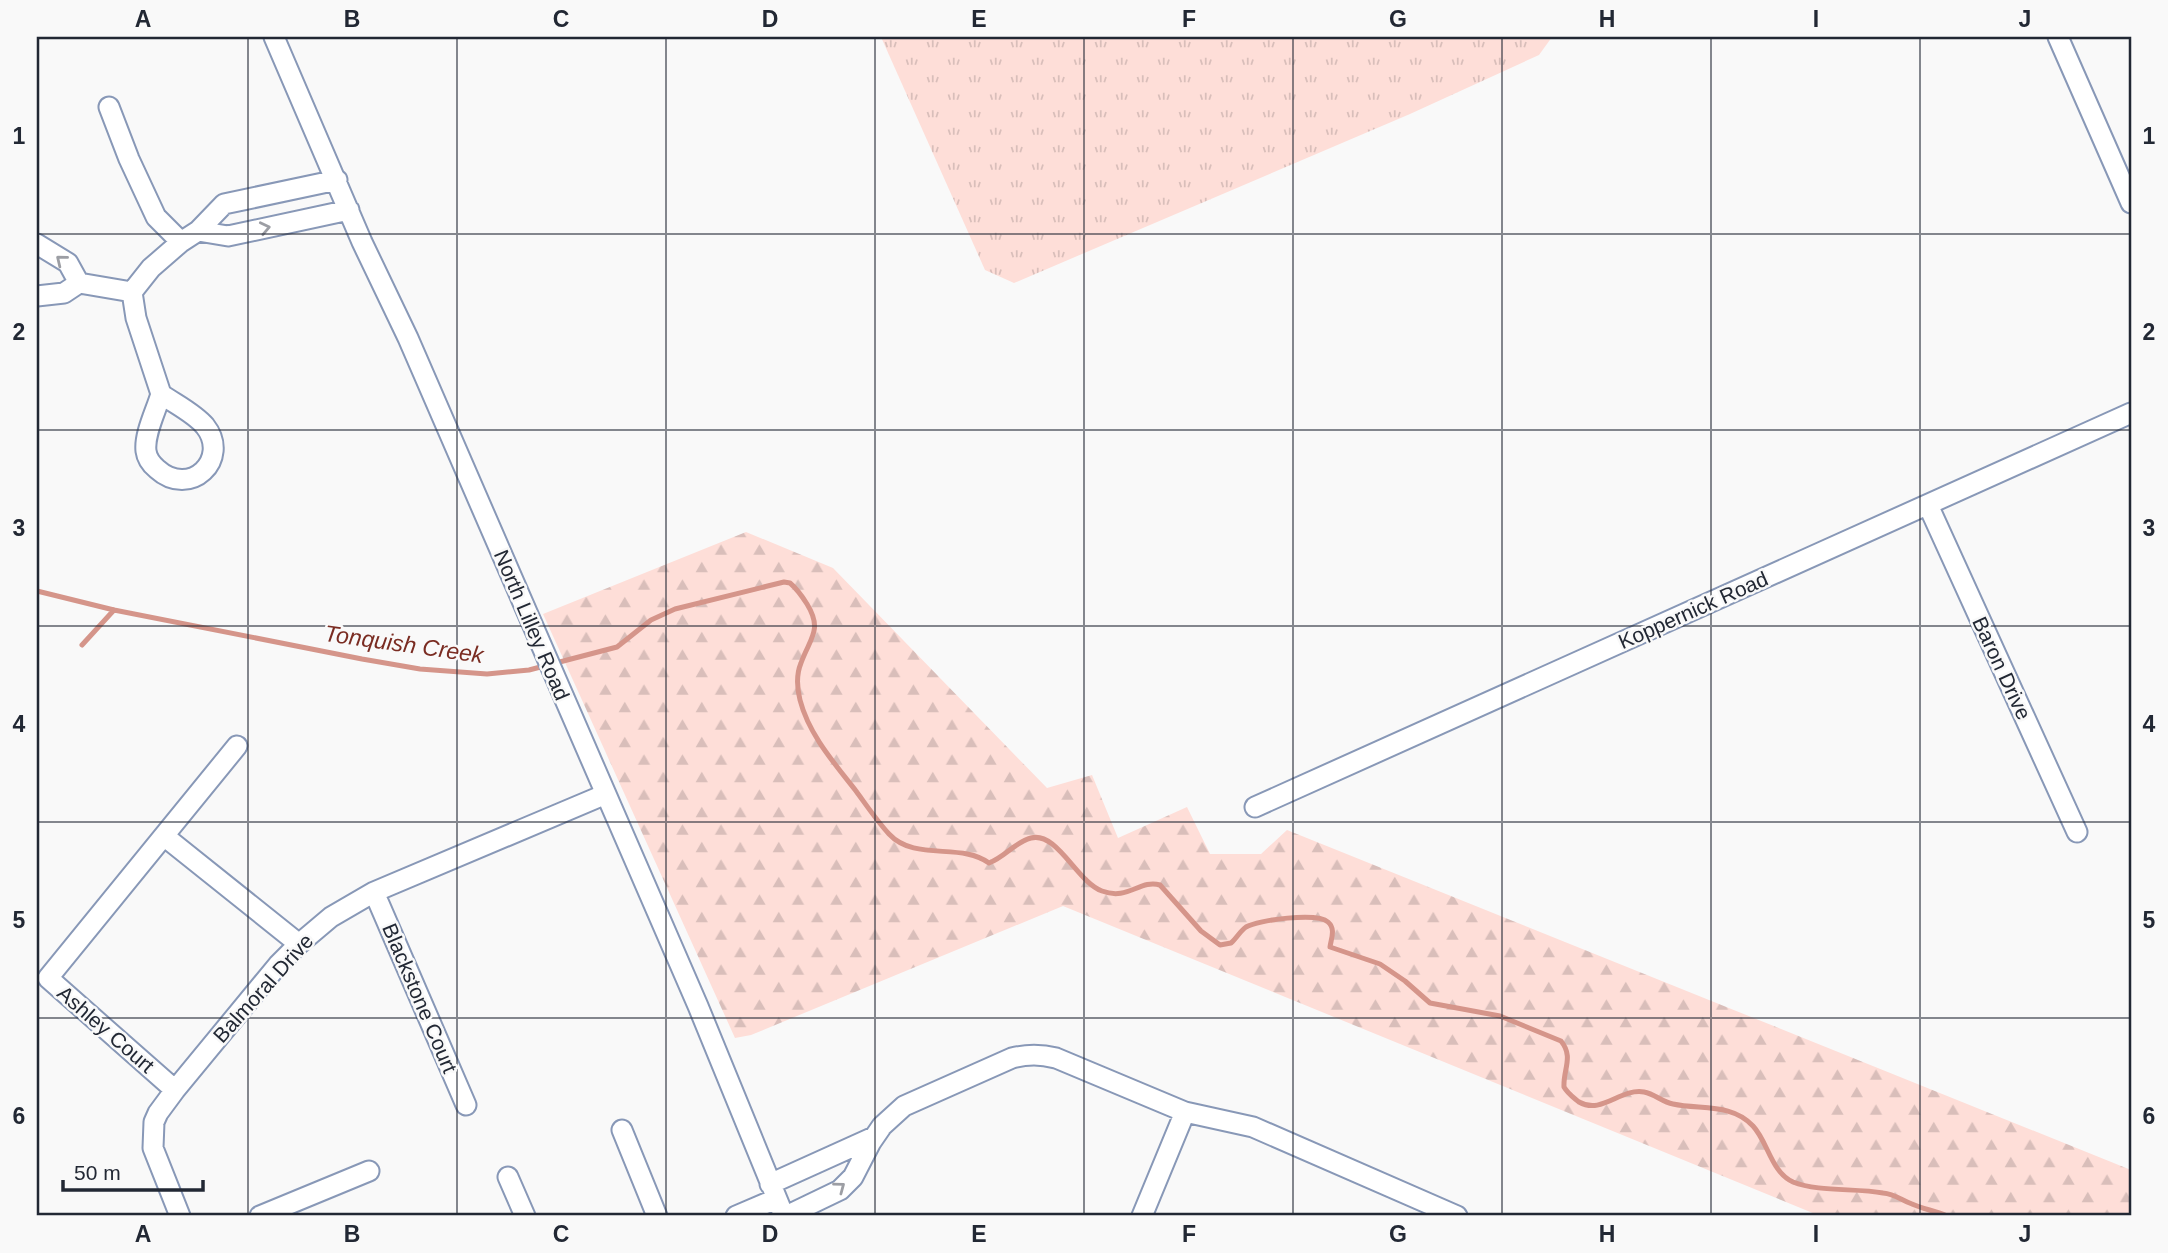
<svg xmlns="http://www.w3.org/2000/svg" width="2168" height="1253" font-family="Helvetica,sans-serif">
<style>
.grass{fill:url(#grass-tufts)}
.forest{fill:url(#forest-firs)}
.lines{fill:none;stroke-linecap:round;stroke-linejoin:round}
.stream{stroke:#d5958a;stroke-width:5}
.minor-casing{stroke:#8898b7;stroke-width:23}
.minor{stroke:#fff;stroke-width:19}
.oneway{stroke:#9c9ea4}
.grid{fill:none;stroke:#222834;stroke-width:2;stroke-opacity:0.55}
.labels{text-anchor:middle;dominant-baseline:central;stroke-width:5;stroke-linejoin:round;paint-order:stroke}
.street-label{font-size:21px;fill:#222834;stroke:#f9f9f9}
.water-label{font-size:23px;font-style:italic;fill:#7a2c22;stroke:#f9f9f9}
.neatline{fill:none;stroke:#222834;stroke-width:2.5}
.grid-label{font-size:23px;text-anchor:middle;font-weight:bold;fill:#222834}
</style>
<defs>
<pattern id="grass-tufts" width="24" height="20" patternUnits="userSpaceOnUse" patternTransform="scale(1.75)"><rect width="24" height="20" fill="#feded8"/><path d="M3 7l-1-3M5 7V3M7 7l1-3M15 17l-1-3M17 17v-4M19 17l1-3" fill="none" stroke="#d9beba"/></pattern>
<pattern id="forest-firs" width="22" height="20" patternUnits="userSpaceOnUse" patternTransform="scale(1.75)"><rect width="22" height="20" fill="#feded8"/><path d="M5 1l3.5 6h-7zM16 11l3.5 6h-7z" fill="#d9beba"/></pattern>
</defs>
<rect width="100%" height="100%" fill="#f9f9f9"/>
<path class="grass" d="M 881,37 L 1552,37 L 1539,55 L 1410,114 L 1014,283 L 985,270 Z"/>
<path class="forest" d="M 746,532 L 833,568 L 1047,788 L 1092,775 L 1118,838 L 1187,807 L 1210,854 L 1261,854 L 1287,830 L 2131,1170 L 2131,1216 L 1820,1216 L 1063,906 L 751,1035 L 735,1038 L 543,614 Z"/>
<g class="lines">
<path class="stream" d="M 37,591 L 114,610 L 362,659 L 420,669 L 487,674 L 529,670 L 617,647 L 651,620 L 675,609 L 784,582 L 790,583 C 797,589 802,596 807,604 C 823,630 810,638 801,663 C 796,675 797,688 800,700 C 809,735 835,764 856,791 C 867,806 877,821 889,834 C 915,862 961,842 989,863 C 1005,857 1015,842 1031,838 C 1057,831 1077,882 1102,891 C 1128,901 1140,879 1160,885 L 1201,931 L 1220,945 L 1231,943 C 1237,938 1240,931 1246,927 C 1258,920 1317,912 1328,922 C 1336,929 1331,939 1330,947 L 1380,964 L 1405,981 L 1430,1003 L 1500,1016 L 1561,1041 C 1574,1057 1563,1069 1564,1087 C 1568,1094 1573,1097 1579,1102 C 1602,1115 1620,1088 1644,1092 C 1655,1094 1662,1102 1673,1104 C 1701,1110 1732,1103 1753,1126 C 1768,1142 1771,1172 1793,1182 C 1818,1192 1856,1188 1883,1193 C 1895,1194 1901,1200 1912,1204 C 1923,1209 1936,1211 1947,1216
M 82,645 L 114,610"/>
<defs>
<path id="minor" d="M 274,37 L 362,242 L 408,338 L 698,1006 L 784,1216
M 2058,37 L 2131,203
M 109,107 L 129,159 L 156,217 L 181,242
M 198,231 L 228,236 L 349,210
M 37,244 L 68,263 L 79,283
M 132,292 L 136,318 L 161,394
M 37,296 L 64,293 L 79,283 L 132,292 L 151,268 L 181,242 L 198,231 L 224,204 L 337,180
M 161,394 C 175,404 194,413 205,426 C 231,459 190,499 157,469 C 151,464 147,459 146,451 C 144,434 156,411 161,394 Z
M 1928,505 L 2077,832
M 1255,807 L 2131,413
M 164,836 L 299,944
M 374,892 L 466,1105
M 175,1090 L 48,978 L 237,746
M 622,1130 L 657,1216
M 508,1177 L 525,1216
M 770,1184 L 874,1137
M 180,1216 L 153,1148 L 154,1122 L 158,1113 L 175,1090 L 278,965 L 299,944 L 331,917 L 374,892 L 606,794
M 260,1216 L 369,1171
M 736,1216 L 776,1199
M 786,1216 L 840,1190 L 853,1177 L 871,1142 L 882,1126 L 904,1106 L 1012,1058 C 1028,1054 1040,1054 1056,1058 L 1185,1112 L 1253,1127 L 1457,1216
M 1142,1216 L 1185,1112"/>
</defs>
<use href="#minor" class="minor-casing"/>
<use href="#minor" class="minor"/>
</g>
<defs><path id="oneway-chevron" d="M-2-3.5L2.5 0L-2 3.5" fill="none" stroke-width="1.6" stroke-linecap="round" stroke-linejoin="round" transform="scale(1.75)"/></defs>
<g class="oneway">
<use href="#oneway-chevron" transform="translate(265 228) rotate(-12)"/>
<use href="#oneway-chevron" transform="translate(61 260) rotate(-141)"/>
<use href="#oneway-chevron" transform="translate(840 1187) rotate(-37)"/>
</g>
<path class="grid" d="M 248,37 L 248,1216M 457,37 L 457,1216M 666,37 L 666,1216M 875,37 L 875,1216M 1084,37 L 1084,1216M 1293,37 L 1293,1216M 1502,37 L 1502,1216M 1711,37 L 1711,1216M 1920,37 L 1920,1216M 37,234 L 2131,234M 37,430 L 2131,430M 37,626 L 2131,626M 37,822 L 2131,822M 37,1018 L 2131,1018"/>
<g class="labels">
<g class="street-label">
<text transform="translate(1693 610) rotate(-24)">Koppernick Road</text>
<text transform="translate(532 625) rotate(67)">North Lilley Road</text>
<text transform="translate(2002 668) rotate(65)">Baron Drive</text>
<text transform="translate(263 988) rotate(-48)">Balmoral Drive</text>
<text transform="translate(420 998) rotate(67)">Blackstone Court</text>
<text transform="translate(106 1029) rotate(41)">Ashley Court</text>
</g>
<g class="water-label">
<text transform="translate(404 644) rotate(8)">Tonquish Creek</text>
</g>
</g>
<rect width="2168" height="1253" fill="none" stroke="#f9f9f9" stroke-width="77"/>
<path d="M63 1180v10h140v-10" fill="none" stroke="#222834" stroke-width="3.5"/>
<text x="74" y="1180" font-size="21" fill="#222834" stroke="#f9f9f9" stroke-width="5" paint-order="stroke">50 m</text>
<rect x="38" y="38" width="2092" height="1176" class="neatline"/>
<g class="grid-label">
<text x="143" y="27">A</text>
<text x="352" y="27">B</text>
<text x="561" y="27">C</text>
<text x="770" y="27">D</text>
<text x="979" y="27">E</text>
<text x="1189" y="27">F</text>
<text x="1398" y="27">G</text>
<text x="1607" y="27">H</text>
<text x="1816" y="27">I</text>
<text x="2025" y="27">J</text>
<text x="19" y="144">1</text>
<text x="2149" y="144">1</text>
<text x="19" y="340">2</text>
<text x="2149" y="340">2</text>
<text x="19" y="536">3</text>
<text x="2149" y="536">3</text>
<text x="19" y="732">4</text>
<text x="2149" y="732">4</text>
<text x="19" y="928">5</text>
<text x="2149" y="928">5</text>
<text x="19" y="1124">6</text>
<text x="2149" y="1124">6</text>
<text x="143" y="1242">A</text>
<text x="352" y="1242">B</text>
<text x="561" y="1242">C</text>
<text x="770" y="1242">D</text>
<text x="979" y="1242">E</text>
<text x="1189" y="1242">F</text>
<text x="1398" y="1242">G</text>
<text x="1607" y="1242">H</text>
<text x="1816" y="1242">I</text>
<text x="2025" y="1242">J</text>
</g>
</svg>
